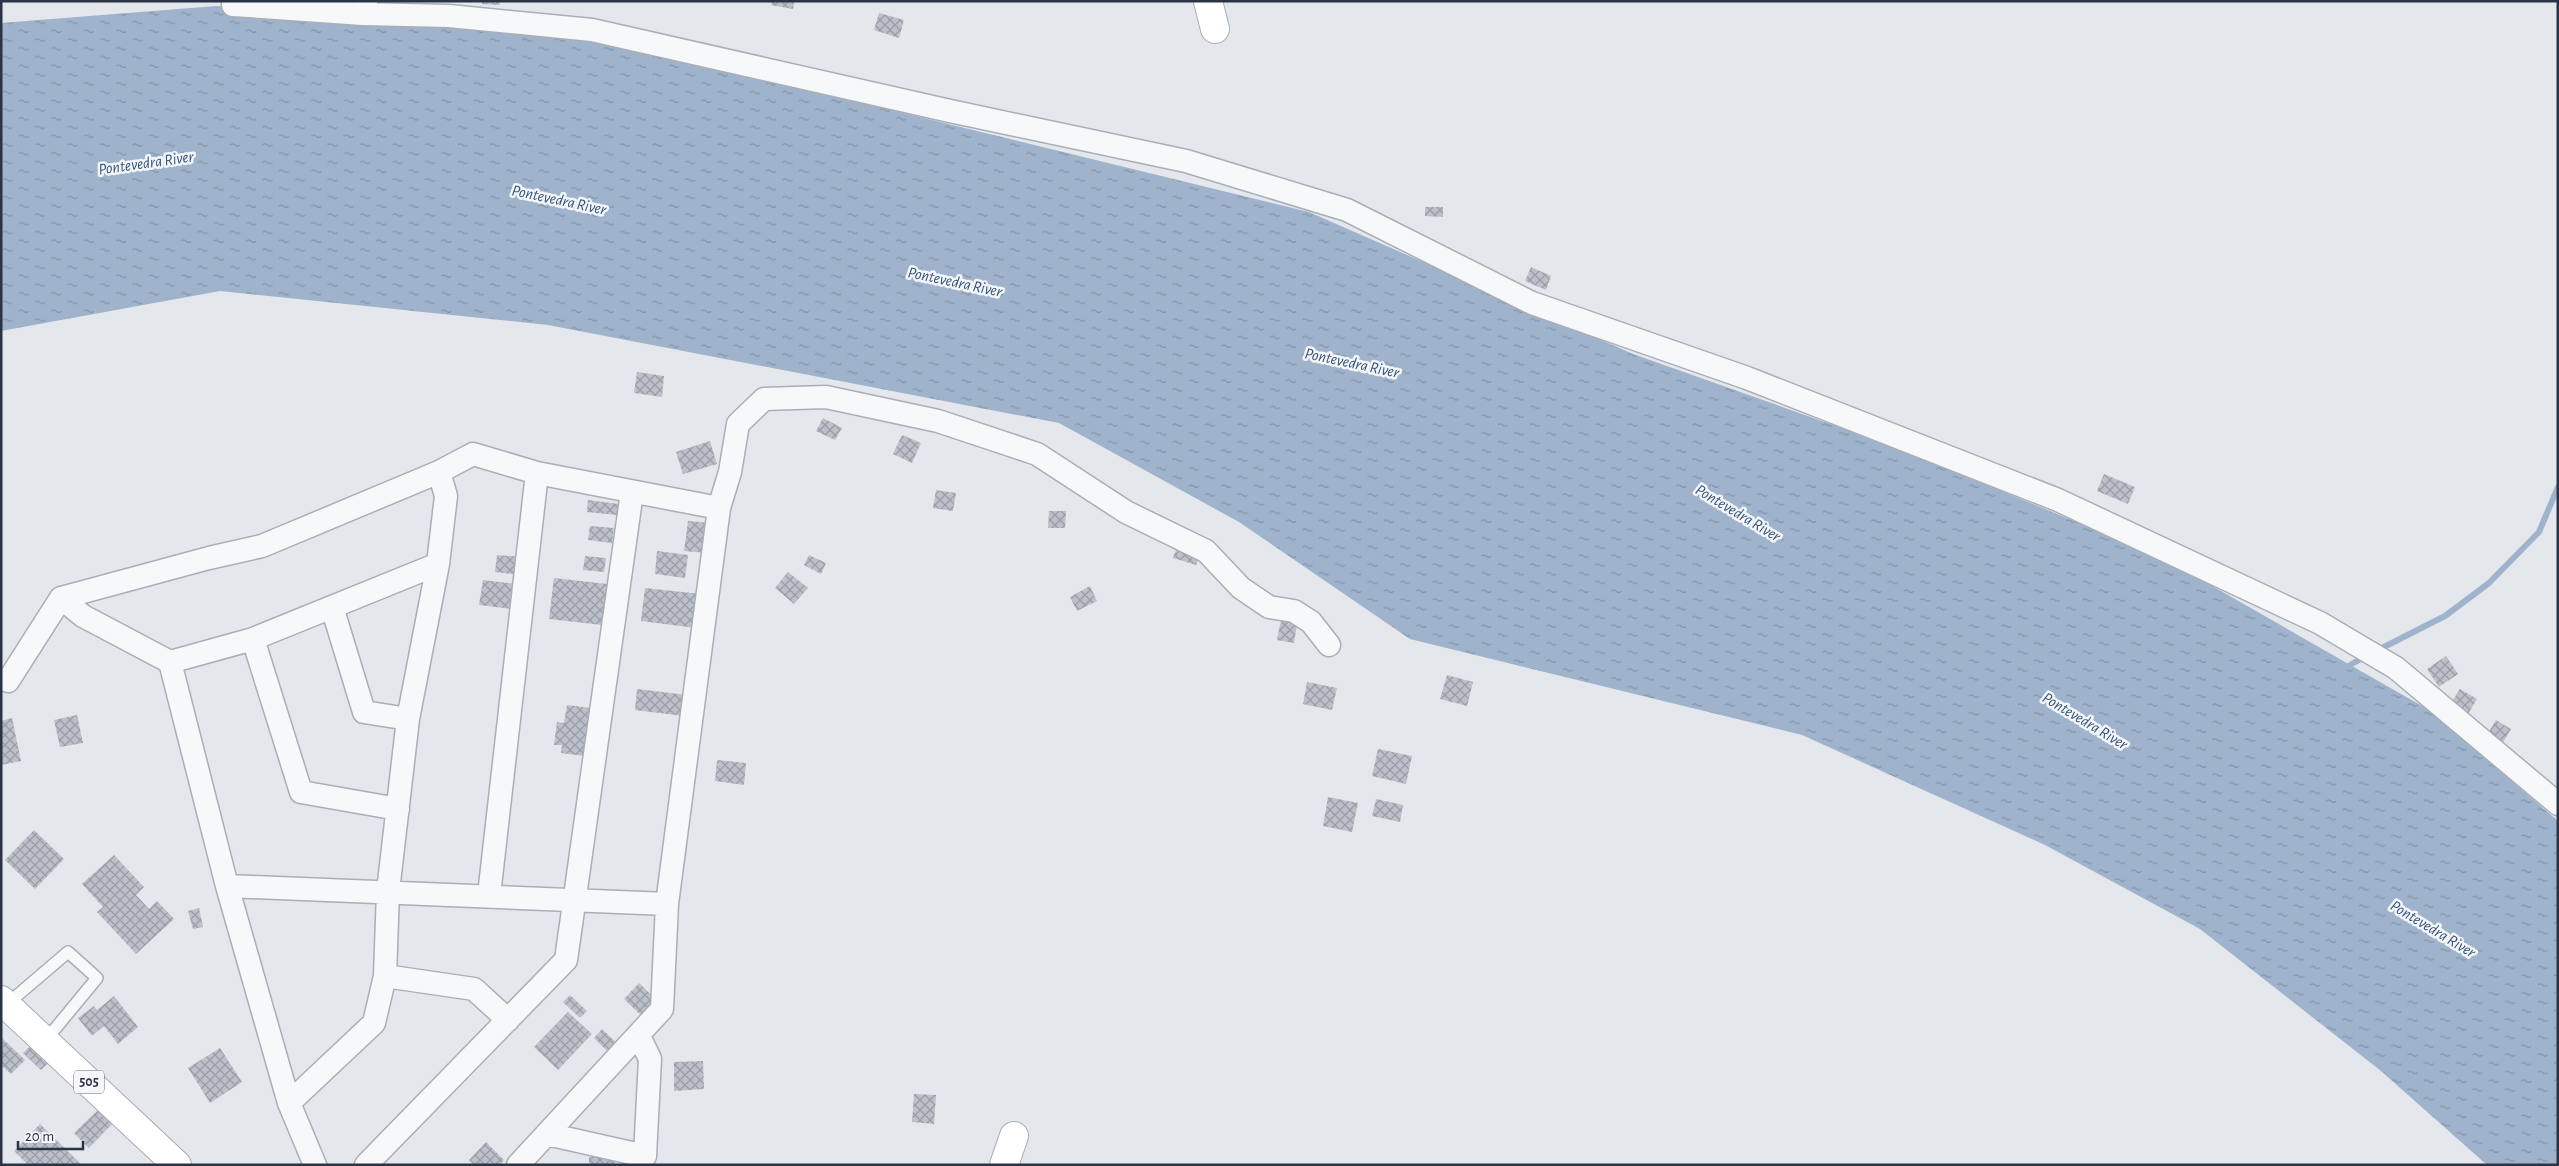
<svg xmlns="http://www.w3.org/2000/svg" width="2559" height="1166" font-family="'Alegreya Sans',sans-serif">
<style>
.water{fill:url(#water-ripples)}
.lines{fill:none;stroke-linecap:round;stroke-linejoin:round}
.stream{stroke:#9fb4cc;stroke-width:6}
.building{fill:url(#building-cross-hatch)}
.lane-casing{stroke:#a9aeb7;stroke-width:14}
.street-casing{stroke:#a9aeb7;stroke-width:25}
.secondary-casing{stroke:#a9aeb7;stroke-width:30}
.primary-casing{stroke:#a3abb8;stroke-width:30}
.lane{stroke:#f7f8fa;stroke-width:11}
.street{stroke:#f7f8fa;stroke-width:22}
.secondary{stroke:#fff;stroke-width:28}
.primary{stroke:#fff;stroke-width:28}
.labels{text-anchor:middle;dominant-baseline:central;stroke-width:5;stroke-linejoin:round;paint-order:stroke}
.shield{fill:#f4f6f9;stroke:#676e7b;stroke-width:1}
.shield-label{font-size:14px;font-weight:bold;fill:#2b3445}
.water-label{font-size:16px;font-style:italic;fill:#34527a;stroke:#f4f6f9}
</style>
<defs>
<pattern id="water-ripples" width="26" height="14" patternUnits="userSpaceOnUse" patternTransform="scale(1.25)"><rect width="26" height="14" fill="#9fb4cc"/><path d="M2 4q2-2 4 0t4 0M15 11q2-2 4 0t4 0" fill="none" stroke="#8293a7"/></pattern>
<pattern id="building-cross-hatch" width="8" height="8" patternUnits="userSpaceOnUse" patternTransform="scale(1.25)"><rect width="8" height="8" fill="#bbc0ca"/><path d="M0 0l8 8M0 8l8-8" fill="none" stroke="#989da6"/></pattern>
</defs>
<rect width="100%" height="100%" fill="#e4e7ec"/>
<path class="water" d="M 216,6 L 476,21 L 572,32 L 1309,212 L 1633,354 L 1901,449 L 2165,559 L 2429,710 L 2558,821 L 2558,1165 L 2487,1165 L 2381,1071 L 2200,929 L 2045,845 L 1802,735 L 1410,639 L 1239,522 L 1059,423 L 548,325 L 220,291 L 1,331 L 1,23 Z"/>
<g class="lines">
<path class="stream" d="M 2378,650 L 2445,616 L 2489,583 L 2539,532 L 2558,487
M 2343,669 L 2366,656"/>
</g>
<path class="building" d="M 482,1 L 500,1 L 500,5 L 482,4 Z
M 772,1 L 794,1 L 793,9 L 771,5 Z
M 879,13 L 904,20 L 899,38 L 874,30 Z
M 1425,207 L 1443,207 L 1443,217 L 1425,216 Z
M 1531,267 L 1551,276 L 1546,290 L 1525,281 Z
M 637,372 L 664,376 L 662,397 L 634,393 Z
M 823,418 L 842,428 L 835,440 L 816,431 Z
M 902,435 L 921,443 L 912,463 L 893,454 Z
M 710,441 L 717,464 L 683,474 L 676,452 Z
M 2104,474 L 2135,487 L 2128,504 L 2097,491 Z
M 936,490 L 956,493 L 953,511 L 933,508 Z
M 588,500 L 618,504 L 617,515 L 587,512 Z
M 1049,511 L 1066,511 L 1065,528 L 1048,528 Z
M 688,521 L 711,523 L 708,553 L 684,551 Z
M 590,526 L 614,528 L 612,543 L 588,540 Z
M 1178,545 L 1201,553 L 1196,565 L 1173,558 Z
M 657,551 L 688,555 L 685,578 L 655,574 Z
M 497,555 L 523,557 L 521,575 L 495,572 Z
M 809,555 L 826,563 L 821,574 L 804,565 Z
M 585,556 L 606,558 L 604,572 L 583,570 Z
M 788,572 L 808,588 L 794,604 L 775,588 Z
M 554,578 L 607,584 L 602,625 L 549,619 Z
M 483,580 L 516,584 L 513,609 L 479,605 Z
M 1090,586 L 1097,601 L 1077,611 L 1070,597 Z
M 645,588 L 701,594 L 696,628 L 641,621 Z
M 1282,615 L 1298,618 L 1294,643 L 1277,640 Z
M 2446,656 L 2458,674 L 2439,687 L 2427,669 Z
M 1447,675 L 1473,682 L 1467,706 L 1440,699 Z
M 1307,682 L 1337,688 L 1332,710 L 1303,704 Z
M 637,689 L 687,695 L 684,716 L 635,710 Z
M 2460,689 L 2477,699 L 2468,714 L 2451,703 Z
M 567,705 L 598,709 L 592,757 L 561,753 L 562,745 L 554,745 L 557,722 L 564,723 Z
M 77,715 L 83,743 L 60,747 L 54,720 Z
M 12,718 L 21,761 L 1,765 L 1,721 Z
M 2496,720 L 2511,729 L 2499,749 L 2484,740 Z
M 1378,749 L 1412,756 L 1406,784 L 1372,776 Z
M 717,760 L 746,763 L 744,785 L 715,781 Z
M 1328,797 L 1358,803 L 1352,832 L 1323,826 Z
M 1376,799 L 1403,805 L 1400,822 L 1372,816 Z
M 34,830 L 64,859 L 35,889 L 5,860 Z
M 114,855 L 144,887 L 136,895 L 149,909 L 157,901 L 174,919 L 136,954 L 97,912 L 103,907 L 82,884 Z
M 199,908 L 203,927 L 193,929 L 188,911 Z
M 639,983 L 661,1004 L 646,1020 L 624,999 Z
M 570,995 L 587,1011 L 580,1018 L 563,1002 Z
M 114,996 L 138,1027 L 118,1044 L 104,1026 L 92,1036 L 78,1018 L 94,1006 L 97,1010 Z
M 568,1012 L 592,1034 L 558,1070 L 534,1047 Z
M 602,1029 L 622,1048 L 613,1057 L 594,1038 Z
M 1,1037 L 25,1060 L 11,1074 L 1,1065 Z
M 34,1042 L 52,1059 L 41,1070 L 23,1053 Z
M 220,1048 L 242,1082 L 210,1103 L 188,1068 Z
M 703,1061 L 704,1089 L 674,1091 L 674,1062 Z
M 914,1094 L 936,1095 L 934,1124 L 912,1122 Z
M 100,1108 L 114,1122 L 89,1148 L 74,1133 Z
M 40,1124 L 82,1165 L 28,1165 L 14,1151 Z
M 486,1142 L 504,1160 L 500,1165 L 474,1165 L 469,1160 Z
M 589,1157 L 615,1157 L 615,1165 L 589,1165 Z"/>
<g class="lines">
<defs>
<path id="lane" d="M 6,1005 L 68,952 L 97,978 L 45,1041"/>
<path id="street" d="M 366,1 L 363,14 L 449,16 L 592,30 L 950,111 L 1186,161 L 1347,210 L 1532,303 L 1747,378 L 2058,500 L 2320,623 L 2396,668 L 2558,804
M 233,5 L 363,14
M 719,508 L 730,472 L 738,424 L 764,399 L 826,397 L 938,421 L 1037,454 L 1126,512 L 1206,551 L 1241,588 L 1269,607 L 1294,611 L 1311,622 L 1329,645
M 61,598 L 83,616 L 170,662 L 253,639 L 438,564
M 332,607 L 364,712 L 408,719
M 253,639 L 301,792 L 398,809
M 170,662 L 227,886 L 289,1103
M 8,681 L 61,598 L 209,558 L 262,546 L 439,472 L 473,454 L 537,473
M 227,886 L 667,904
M 489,895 L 537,473 L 719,508 L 667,904 L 662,1009 L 518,1165
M 385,976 L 474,989 L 508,1020
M 547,1134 L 645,1156 L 650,1059 L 639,1036
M 315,1165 L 289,1103 L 374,1023 L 385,976 L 388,891 L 408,719 L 438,564 L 446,496 L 439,472
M 366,1165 L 566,960 L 632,492"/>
<path id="secondary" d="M 1208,1 L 1215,29
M 1004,1165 L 1014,1136"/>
<path id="primary" d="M 1,1000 L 177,1165"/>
</defs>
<use href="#lane" class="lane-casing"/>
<use href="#street" class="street-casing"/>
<use href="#secondary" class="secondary-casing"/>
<use href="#primary" class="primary-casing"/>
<use href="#lane" class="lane"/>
<use href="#street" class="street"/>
<use href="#secondary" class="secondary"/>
<use href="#primary" class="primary"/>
</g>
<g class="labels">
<rect class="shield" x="74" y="1070.5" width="30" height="23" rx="4"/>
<g class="shield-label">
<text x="89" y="1082">505</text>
</g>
<g class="water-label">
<text transform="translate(146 163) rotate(-8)">Pontevedra River</text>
<text transform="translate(559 200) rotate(12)">Pontevedra River</text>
<text transform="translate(955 282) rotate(12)">Pontevedra River</text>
<text transform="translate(1352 363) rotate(12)">Pontevedra River</text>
<text transform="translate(1738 513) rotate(31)">Pontevedra River</text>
<text transform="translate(2085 721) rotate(31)">Pontevedra River</text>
<text transform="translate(2433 929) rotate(31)">Pontevedra River</text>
</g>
</g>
<rect width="2559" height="1166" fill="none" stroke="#2b3445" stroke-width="5"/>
<path d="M18 1141v8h65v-8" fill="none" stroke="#2b3445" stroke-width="2.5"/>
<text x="25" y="1141" font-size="15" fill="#2b3445" stroke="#f4f6f9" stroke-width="4" paint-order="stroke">20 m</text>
</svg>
